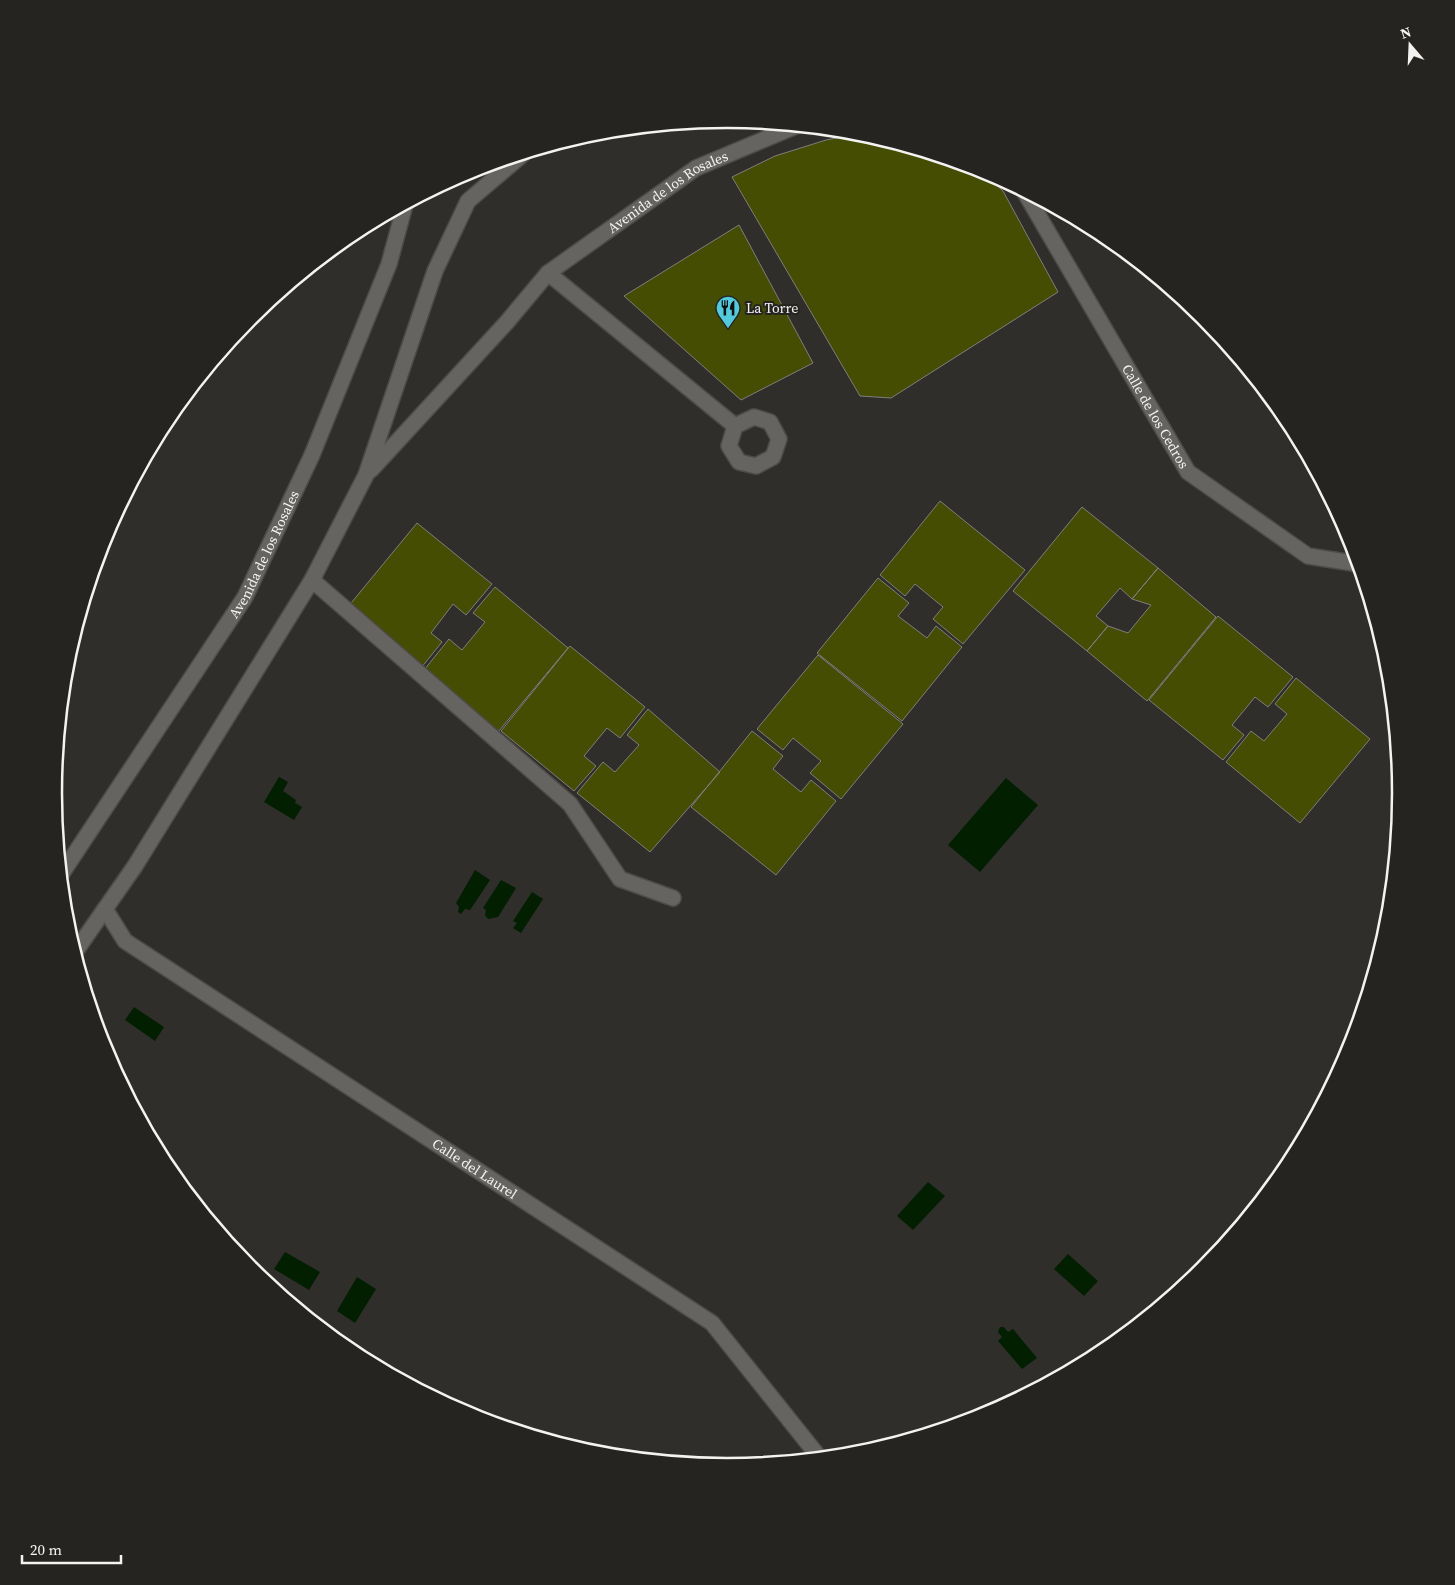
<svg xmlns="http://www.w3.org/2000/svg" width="1455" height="1585" font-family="'Source Serif 4',serif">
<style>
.water{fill:#021f00}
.building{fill:#454d02;stroke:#7e7f7b}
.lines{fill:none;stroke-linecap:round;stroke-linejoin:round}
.minor-casing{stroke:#4c4b48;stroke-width:18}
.minor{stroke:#656460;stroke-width:15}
.labels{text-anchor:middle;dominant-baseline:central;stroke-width:4;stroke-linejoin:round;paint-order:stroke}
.street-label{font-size:14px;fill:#f3f3f1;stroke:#252421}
.poi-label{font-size:14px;fill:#f3f3f1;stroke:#252421;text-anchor:start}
.rim{fill:none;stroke:#f3f3f1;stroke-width:2.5}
</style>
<rect width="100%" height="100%" fill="#2f2e2b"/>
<path class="water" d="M 279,777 L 288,782 L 283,791 L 296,800 L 295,803 L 302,807 L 294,820 L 264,802 Z
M 1006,778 L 1038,805 L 980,872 L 948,845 Z
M 475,870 L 490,880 L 470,910 L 465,909 L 461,914 L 458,912 L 459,907 L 456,903 Z
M 501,880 L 516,888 L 498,917 L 488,919 L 485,915 L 486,910 L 483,908 Z
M 532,892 L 543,899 L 521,933 L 513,928 L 517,923 L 513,921 Z
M 134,1007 L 164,1027 L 155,1041 L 125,1020 Z
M 928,1182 L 945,1196 L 913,1230 L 897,1216 Z
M 285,1252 L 320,1272 L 309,1290 L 274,1269 Z
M 1068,1254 L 1098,1281 L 1084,1296 L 1054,1269 Z
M 357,1277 L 376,1289 L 355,1323 L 337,1311 Z
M 1000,1327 L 1004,1327 L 1008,1332 L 1013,1329 L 1037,1358 L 1022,1369 L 998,1341 L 1002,1337 L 998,1332 Z"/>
<path class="building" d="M 863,133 L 978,168 L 1003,191 L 1058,292 L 891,398 L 860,396 L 732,177 L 775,156 L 826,140 Z
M 739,225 L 813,363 L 741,400 L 624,296 Z
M 940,501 L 1025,570 L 963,644 L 933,619 L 943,607 L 915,584 L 905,596 L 880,575 Z
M 1082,507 L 1158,568 L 1132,599 L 1120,588 L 1096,616 L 1108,626 L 1087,651 L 1013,591 Z
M 417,523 L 492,584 L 466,615 L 453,604 L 431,633 L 442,642 L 421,668 L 347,608 Z
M 1158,568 L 1216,617 L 1147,701 L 1087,651 L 1108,626 L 1128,633 L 1151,605 L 1132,599 Z
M 878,578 L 909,603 L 898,616 L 927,638 L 936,626 L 962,647 L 902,721 L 817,653 Z
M 495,587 L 568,648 L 498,732 L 424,670 L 449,639 L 462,650 L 485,622 L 473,613 Z
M 1218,616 L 1293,677 L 1268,707 L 1255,697 L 1232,725 L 1244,735 L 1223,760 L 1149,700 Z
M 570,646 L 645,707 L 620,738 L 607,728 L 584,756 L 596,766 L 574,791 L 501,731 Z
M 818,655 L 903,724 L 841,799 L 810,773 L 821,761 L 793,738 L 783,750 L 757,729 Z
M 1296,678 L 1370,739 L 1300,823 L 1226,762 L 1251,731 L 1264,741 L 1287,714 L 1275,704 Z
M 648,709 L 720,772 L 650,852 L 577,793 L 603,762 L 615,772 L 639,745 L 627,735 Z
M 752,731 L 783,756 L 773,769 L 801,792 L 811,780 L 836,801 L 776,875 L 691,807 Z"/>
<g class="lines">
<defs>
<g id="minor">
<path id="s1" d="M 1024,191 L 1188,472 L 1308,556 L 1359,564"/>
<path d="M 548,273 L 735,426 L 729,446 L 739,462 L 756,466 L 773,457 L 779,439 L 770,422 L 754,417 L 735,426"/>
<path id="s2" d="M 371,470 L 507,322 L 548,273 L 696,168 L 796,126"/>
<path d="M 312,580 L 570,804 L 620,879 L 673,898"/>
<path id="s3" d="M 62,873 L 245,597 L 312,455 L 389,264 L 405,205"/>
<path id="s4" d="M 105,909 L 125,941 L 712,1323 L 819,1457"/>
<path d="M 75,952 L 135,866 L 312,580 L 366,475 L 435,271 L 468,201 L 523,154"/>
</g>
</defs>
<use href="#minor" class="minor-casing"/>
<use href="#minor" class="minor"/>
</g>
<defs>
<symbol id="restaurant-pin" viewBox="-11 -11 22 30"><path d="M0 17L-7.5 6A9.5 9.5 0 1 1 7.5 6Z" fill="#53cadc" stroke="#252421"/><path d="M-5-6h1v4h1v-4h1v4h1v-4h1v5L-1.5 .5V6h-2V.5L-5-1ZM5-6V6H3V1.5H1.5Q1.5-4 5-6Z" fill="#111"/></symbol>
</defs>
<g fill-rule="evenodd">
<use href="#restaurant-pin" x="714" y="294" width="28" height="38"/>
</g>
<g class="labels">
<g class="street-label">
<text stroke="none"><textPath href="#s2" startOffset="410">Avenida de los Rosales</textPath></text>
<text stroke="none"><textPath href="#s1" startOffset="261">Calle de los Cedros</textPath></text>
<text stroke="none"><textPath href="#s3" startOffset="378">Avenida de los Rosales</textPath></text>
<text stroke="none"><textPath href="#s4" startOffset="455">Calle del Laurel</textPath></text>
</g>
<g class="poi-label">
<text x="746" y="308">La Torre</text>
</g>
</g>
<path d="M0 0H1455V1585H0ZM62 793a665 665 0 1 1 1330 0a665 665 0 1 1-1330 0Z" fill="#252421" fill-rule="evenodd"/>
<path class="rim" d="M62 793a665 665 0 1 1 1330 0a665 665 0 1 1-1330 0Z"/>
<g transform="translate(1410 45) rotate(341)" stroke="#252421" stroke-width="4" paint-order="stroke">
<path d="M0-4L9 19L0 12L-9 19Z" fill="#f3f3f1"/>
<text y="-8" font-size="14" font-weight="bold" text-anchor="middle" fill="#f3f3f1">N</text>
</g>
<path d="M22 1555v8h99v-8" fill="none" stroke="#f3f3f1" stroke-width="2.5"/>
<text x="30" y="1555" font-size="15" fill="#f3f3f1" stroke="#252421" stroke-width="4" paint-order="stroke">20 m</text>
</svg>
